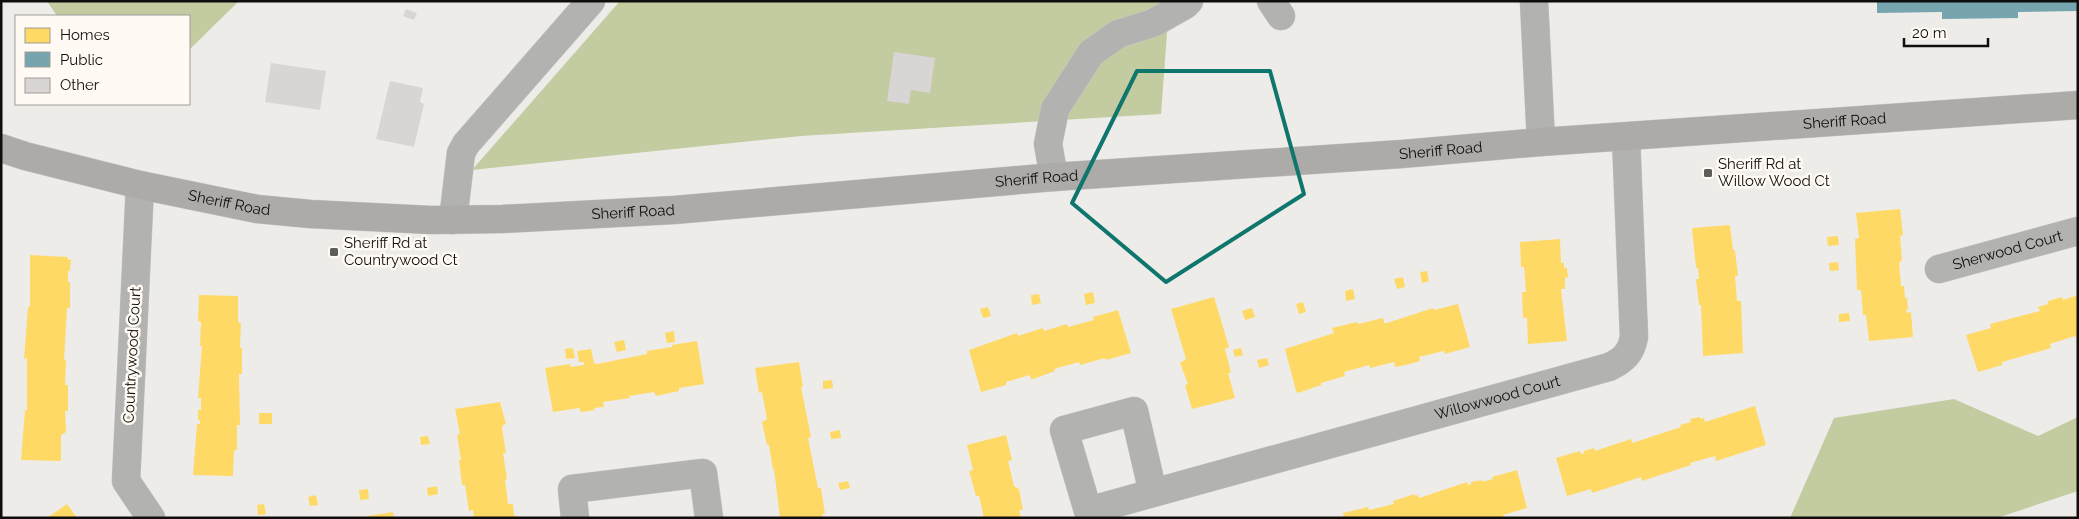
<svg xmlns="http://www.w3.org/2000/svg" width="2079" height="519" font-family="Raleway,sans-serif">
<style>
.forest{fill:#c3cca0}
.homes{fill:#ffd966}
.public{fill:#76a5af}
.building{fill:#d8d5d4}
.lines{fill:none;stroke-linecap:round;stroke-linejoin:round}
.minor-casing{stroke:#cac8c6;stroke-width:29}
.major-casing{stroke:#cac8c6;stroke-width:29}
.minor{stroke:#b2b2b1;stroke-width:28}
.major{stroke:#acaba8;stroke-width:28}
.marked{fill:none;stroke:#0f766e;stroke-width:4;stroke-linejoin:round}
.poi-dot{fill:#5e5c59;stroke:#fffaf3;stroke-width:2}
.labels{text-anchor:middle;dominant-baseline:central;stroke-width:5;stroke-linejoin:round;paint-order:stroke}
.street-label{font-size:15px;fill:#100e0c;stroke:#fffaf3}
.poi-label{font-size:15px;fill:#100e0c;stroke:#fffaf3;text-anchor:start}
</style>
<rect width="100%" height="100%" fill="#eeece9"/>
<path class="forest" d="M 47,1 L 239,1 L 189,50 L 189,16 L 57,16 Z
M 620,1 L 1196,1 L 1168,20 L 1161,114 L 801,136 L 472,170 Z
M 1954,399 L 2038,436 L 2078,417 L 2078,491 L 1997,518 L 1790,518 L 1834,418 Z"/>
<path class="homes" d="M 1900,209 L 1903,235 L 1900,236 L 1902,261 L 1899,262 L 1901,286 L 1904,286 L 1905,298 L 1907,298 L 1908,309 L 1906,310 L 1907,313 L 1911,312 L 1913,337 L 1869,341 L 1866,315 L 1863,315 L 1861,290 L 1857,290 L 1855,239 L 1859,238 L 1856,213 Z
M 1730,225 L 1733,250 L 1735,250 L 1738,276 L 1735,276 L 1737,301 L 1741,301 L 1743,353 L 1703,356 L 1701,305 L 1699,305 L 1696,279 L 1699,279 L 1698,268 L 1696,268 L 1692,228 Z
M 1838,236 L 1839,245 L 1828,246 L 1827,237 Z
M 1560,239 L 1561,263 L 1564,263 L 1564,268 L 1567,268 L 1568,277 L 1565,278 L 1565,289 L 1561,289 L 1567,341 L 1528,344 L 1527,318 L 1523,318 L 1522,292 L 1526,292 L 1524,267 L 1521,267 L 1520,242 Z
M 30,255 L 68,257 L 68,259 L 71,260 L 70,271 L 68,271 L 68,282 L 70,282 L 70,308 L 67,308 L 64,360 L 66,359 L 65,385 L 68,385 L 68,411 L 65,411 L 66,432 L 61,435 L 61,461 L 21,460 L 25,410 L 27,410 L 27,358 L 24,359 L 28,307 L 30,307 Z
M 1838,262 L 1839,270 L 1830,271 L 1829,263 Z
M 1427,271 L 1429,281 L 1422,283 L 1420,272 Z
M 1403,277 L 1405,287 L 1397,289 L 1394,279 Z
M 1353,289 L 1355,299 L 1346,301 L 1345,291 Z
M 1093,292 L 1095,303 L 1086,305 L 1084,294 Z
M 1039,294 L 1041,303 L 1032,305 L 1031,295 Z
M 199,295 L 238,296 L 238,322 L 241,323 L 240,347 L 242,348 L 242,374 L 239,374 L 240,425 L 237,425 L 237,450 L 234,450 L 233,476 L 193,475 L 197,424 L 200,424 L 200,420 L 198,420 L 198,410 L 201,410 L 201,398 L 198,398 L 202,346 L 200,346 L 201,322 L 198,321 Z
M 2078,295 L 2078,337 L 2076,338 L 2075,336 L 2050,344 L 2051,348 L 2002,362 L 2002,365 L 1978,372 L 1966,335 L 1991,328 L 1990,324 L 2040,311 L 2038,307 L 2048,304 L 2048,301 L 2062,297 L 2063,300 Z
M 1214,297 L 1229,347 L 1225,349 L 1231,373 L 1228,373 L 1235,398 L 1192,409 L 1185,385 L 1188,384 L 1180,363 L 1186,359 L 1171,309 Z
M 1303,302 L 1306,312 L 1299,314 L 1296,304 Z
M 1458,304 L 1470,347 L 1445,354 L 1444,351 L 1419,357 L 1420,361 L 1406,365 L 1395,367 L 1394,362 L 1370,368 L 1369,365 L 1344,372 L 1345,376 L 1321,383 L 1321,385 L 1298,393 L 1296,391 L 1285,349 L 1334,333 L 1332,328 L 1357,322 L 1358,324 L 1383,318 L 1384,323 L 1387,323 L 1433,308 L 1434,310 Z
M 988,307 L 991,316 L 983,318 L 980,309 Z
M 1252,308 L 1255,317 L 1245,320 L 1242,311 Z
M 1118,310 L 1131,353 L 1106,360 L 1105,358 L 1080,365 L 1079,362 L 1054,369 L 1055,371 L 1033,379 L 1031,379 L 1030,375 L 1006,382 L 1006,385 L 981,392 L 969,350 L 1017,333 L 1018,336 L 1043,328 L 1044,331 L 1067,324 L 1068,327 L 1094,320 L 1093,317 Z
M 1849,313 L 1850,321 L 1839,322 L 1839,314 Z
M 674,331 L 675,342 L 667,343 L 665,333 Z
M 624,340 L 626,350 L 617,352 L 614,342 Z
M 697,341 L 704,384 L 679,388 L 679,391 L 656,396 L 654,392 L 629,396 L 630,398 L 603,402 L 604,407 L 594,408 L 595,410 L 581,412 L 579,408 L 553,412 L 545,368 L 570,364 L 571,367 L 584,365 L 584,362 L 579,362 L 577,351 L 591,349 L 594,363 L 597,364 L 647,354 L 647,351 L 672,347 L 672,345 Z
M 573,348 L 575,358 L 566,359 L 565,349 Z
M 1241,348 L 1243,355 L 1235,357 L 1233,350 Z
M 1267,358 L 1269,365 L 1259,368 L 1257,360 Z
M 799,362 L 803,387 L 801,387 L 811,437 L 808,438 L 818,488 L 821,488 L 825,514 L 822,514 L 823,518 L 780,518 L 774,469 L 773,470 L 769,445 L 767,445 L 762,422 L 767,419 L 762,392 L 759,393 L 755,368 Z
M 832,380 L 833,388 L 823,389 L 823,381 Z
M 500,402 L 506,424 L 503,425 L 502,428 L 506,453 L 503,453 L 507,479 L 505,480 L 508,504 L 513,504 L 514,516 L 516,515 L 517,518 L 474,518 L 473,510 L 469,511 L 465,485 L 462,485 L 459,460 L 461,460 L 457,435 L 460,434 L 455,409 Z
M 1755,406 L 1766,445 L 1716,461 L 1715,456 L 1690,463 L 1691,465 L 1642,481 L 1641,477 L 1592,493 L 1591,489 L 1567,496 L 1556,458 L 1580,451 L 1581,454 L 1584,453 L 1584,451 L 1594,448 L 1595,451 L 1631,439 L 1632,443 L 1681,427 L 1680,425 L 1691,422 L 1690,419 L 1700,417 L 1701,419 L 1704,418 L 1705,422 Z
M 259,413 L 272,413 L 272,424 L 259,424 Z
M 840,430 L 841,438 L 831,439 L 830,432 Z
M 1006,435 L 1012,460 L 1008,461 L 1014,486 L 1019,489 L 1023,510 L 1019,510 L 1021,518 L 984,518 L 979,496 L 976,496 L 969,471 L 973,470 L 967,445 Z
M 428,436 L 430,444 L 421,445 L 420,437 Z
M 1517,470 L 1527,508 L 1503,515 L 1504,517 L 1502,518 L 1344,518 L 1343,513 L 1368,507 L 1369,510 L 1394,504 L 1393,501 L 1415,494 L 1415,496 L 1418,495 L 1419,498 L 1467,482 L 1468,485 L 1471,484 L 1471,482 L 1482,480 L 1482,482 L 1493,479 L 1492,477 Z
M 848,481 L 850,488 L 840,490 L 838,483 Z
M 437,486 L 438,494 L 428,496 L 427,488 Z
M 368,489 L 369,499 L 360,500 L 359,490 Z
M 316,495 L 318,505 L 310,506 L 308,497 Z
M 67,504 L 77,518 L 47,518 Z
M 264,504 L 266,514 L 258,515 L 257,505 Z
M 393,512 L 394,518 L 368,518 L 367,516 Z"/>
<path class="public" d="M 1877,1 L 2078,1 L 2078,11 L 2018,12 L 2018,18 L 1942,19 L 1942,12 L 1877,13 Z"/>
<path class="building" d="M 406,9 L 417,13 L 414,20 L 403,16 Z
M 894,52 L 935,58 L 930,93 L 911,90 L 909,104 L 887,101 Z
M 271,63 L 326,71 L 320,110 L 265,102 Z
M 390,81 L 423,88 L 420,102 L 424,104 L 414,147 L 376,139 Z"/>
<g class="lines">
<defs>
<g id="minor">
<path d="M 1271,1 L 1281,16"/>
<path d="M 1534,1 L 1541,142"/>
<path d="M 1054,177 L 1048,144 L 1055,109 L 1091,53 L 1118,34 L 1153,23 L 1185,5 L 1189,1"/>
<path d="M 140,185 L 126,481 L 151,518"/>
<path d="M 453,220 L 461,153 L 466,144 L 591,1"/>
<path id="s1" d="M 1939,269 L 2078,231"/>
<path id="s2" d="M 1153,493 L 1134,411 L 1064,430 L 1088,511 L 1153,493 L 1609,367 C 1624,360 1631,353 1634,337 L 1626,137"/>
<path d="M 575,518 L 572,489 L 703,473 L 709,518"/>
</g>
<g id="major">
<path id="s3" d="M 1,148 L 25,156 L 140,185 L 257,209 L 310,214 L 431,220 L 502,219 L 674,210 L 1054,177 L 1402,154 L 1541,142 L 2078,105"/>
</g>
</defs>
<use href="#minor" class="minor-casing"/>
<use href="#major" class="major-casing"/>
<use href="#minor" class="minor"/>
<use href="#major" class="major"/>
</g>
<path class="marked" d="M 1137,71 L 1270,71 L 1304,194 L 1166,282 L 1072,203 Z"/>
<g class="poi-dot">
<rect x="1703" y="168" width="10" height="10" rx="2.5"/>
<rect x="329" y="247" width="10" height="10" rx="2.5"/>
</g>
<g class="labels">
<g class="street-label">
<text stroke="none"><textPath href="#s3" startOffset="1855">Sheriff Road</textPath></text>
<text stroke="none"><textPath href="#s3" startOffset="1450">Sheriff Road</textPath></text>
<text stroke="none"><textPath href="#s3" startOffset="1045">Sheriff Road</textPath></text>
<text stroke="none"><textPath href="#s3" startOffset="235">Sheriff Road</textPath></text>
<text stroke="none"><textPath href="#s3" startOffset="640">Sheriff Road</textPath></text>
<text stroke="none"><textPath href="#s1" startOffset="71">Sherwood Court</textPath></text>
<text transform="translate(132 355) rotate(-87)">Countrywood Court</text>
<text stroke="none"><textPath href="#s2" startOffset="666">Willowwood Court</textPath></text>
</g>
<g class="poi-label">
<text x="1718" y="164">Sheriff Rd at<tspan x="1718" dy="17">Willow Wood Ct</tspan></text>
<text x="344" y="243">Sheriff Rd at<tspan x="344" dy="17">Countrywood Ct</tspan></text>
</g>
</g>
<rect width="2079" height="519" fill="none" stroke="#100e0c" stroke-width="5"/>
<rect x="15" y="15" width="175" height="90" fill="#fffaf3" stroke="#9f9c97"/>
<rect x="25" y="28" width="25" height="15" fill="#ffd966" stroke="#9f9c97"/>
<text x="60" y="40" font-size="15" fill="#100e0c">Homes</text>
<rect x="25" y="52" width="25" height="15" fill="#76a5af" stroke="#9f9c97"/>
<text x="60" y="65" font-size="15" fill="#100e0c">Public</text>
<rect x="25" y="78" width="25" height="15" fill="#d8d5d4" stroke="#9f9c97"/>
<text x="60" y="90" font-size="15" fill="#100e0c">Other</text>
<path d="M1904 38v8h84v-8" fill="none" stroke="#100e0c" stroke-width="2.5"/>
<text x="1912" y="38" font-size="15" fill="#100e0c" stroke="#fffaf3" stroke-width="4" paint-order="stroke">20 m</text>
</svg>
